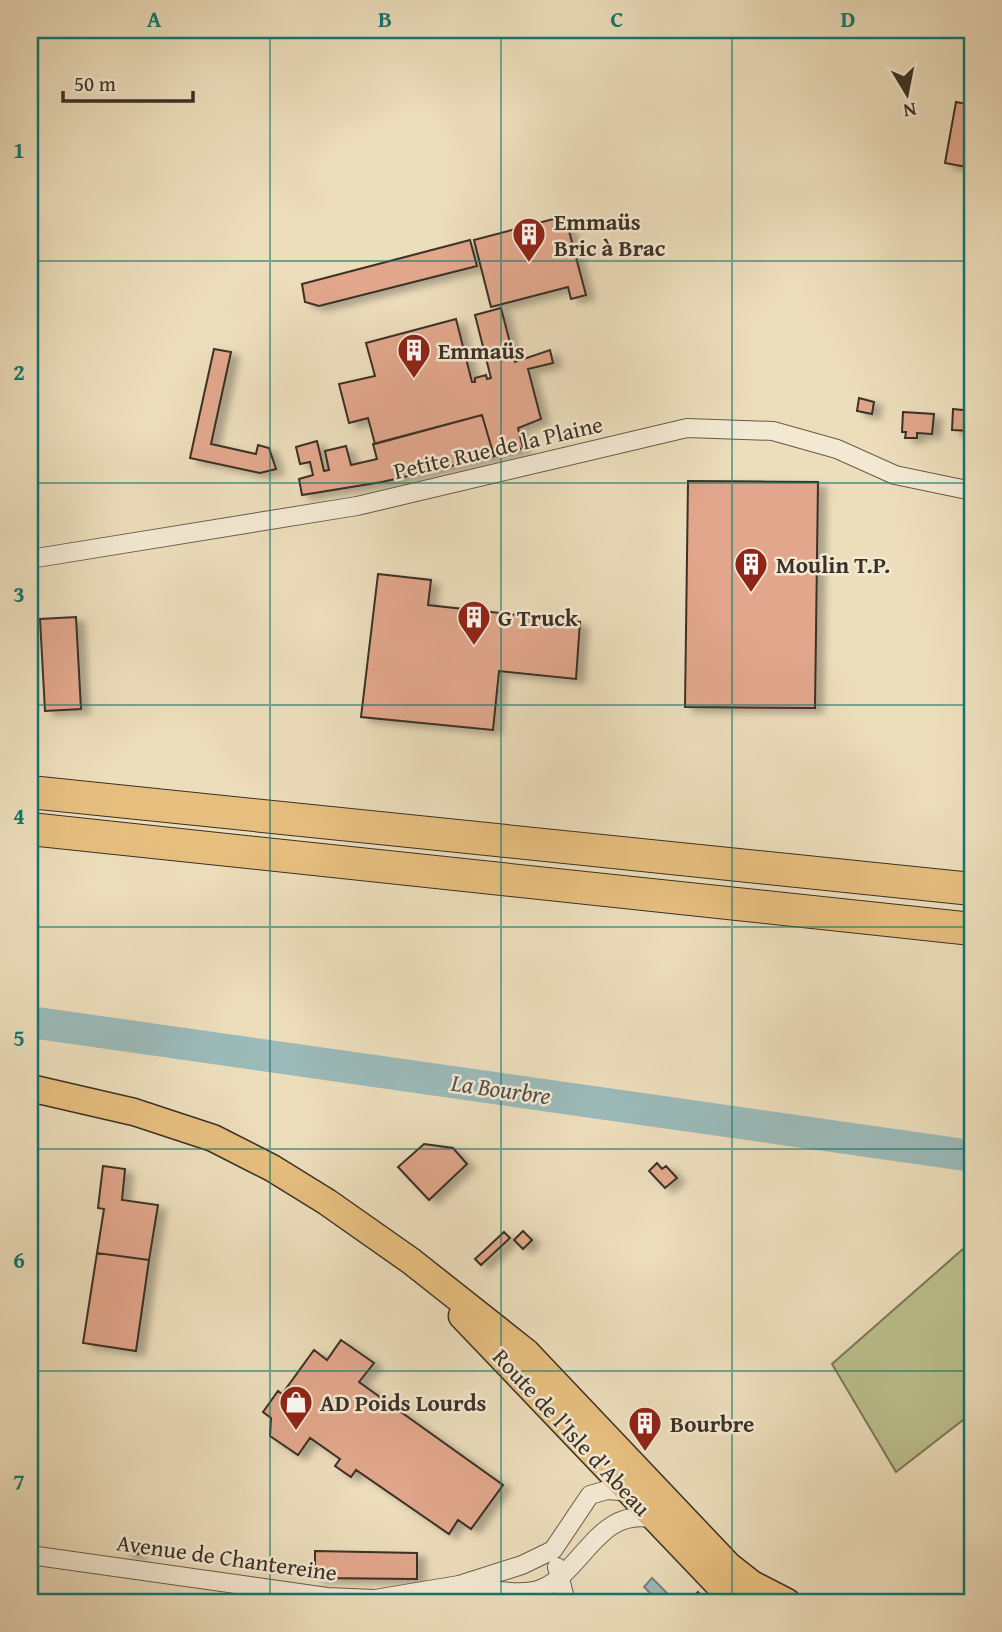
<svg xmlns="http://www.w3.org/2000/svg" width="1002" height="1632" font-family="'Gentium Book Plus',serif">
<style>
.green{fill:#bcc08d;stroke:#7c7859;stroke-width:2}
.water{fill:#9bbab9;stroke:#75837e;stroke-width:2}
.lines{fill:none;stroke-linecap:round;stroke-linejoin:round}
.river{stroke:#9bbab9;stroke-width:32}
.building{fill:#e1a68b;stroke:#3b3025;stroke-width:2;filter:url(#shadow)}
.minor-casing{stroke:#675b4a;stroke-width:20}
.primary-casing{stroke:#3b3025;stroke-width:29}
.motorway-casing{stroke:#3b3025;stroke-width:34}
.minor{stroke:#f3e9d3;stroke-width:18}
.primary{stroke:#e6be7e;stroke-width:26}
.motorway{stroke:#e6be7e;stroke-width:32}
.grid{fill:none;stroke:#0f766e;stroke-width:2;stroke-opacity:0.55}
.labels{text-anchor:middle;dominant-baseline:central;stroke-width:5;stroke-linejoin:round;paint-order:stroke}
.poi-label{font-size:23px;font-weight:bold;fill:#3b3025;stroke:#f3e9d3;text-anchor:start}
.street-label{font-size:23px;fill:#3b3025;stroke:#f3e9d3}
.water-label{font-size:24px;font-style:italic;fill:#53524a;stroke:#f3e9d3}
.neatline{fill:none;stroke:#0f766e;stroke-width:2.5}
.grid-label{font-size:23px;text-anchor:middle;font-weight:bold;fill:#0f766e}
</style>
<defs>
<filter id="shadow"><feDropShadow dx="8" dy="4.5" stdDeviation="3.5" flood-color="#0004"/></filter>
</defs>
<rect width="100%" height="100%" fill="#ecddbb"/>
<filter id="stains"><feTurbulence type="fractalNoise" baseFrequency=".00286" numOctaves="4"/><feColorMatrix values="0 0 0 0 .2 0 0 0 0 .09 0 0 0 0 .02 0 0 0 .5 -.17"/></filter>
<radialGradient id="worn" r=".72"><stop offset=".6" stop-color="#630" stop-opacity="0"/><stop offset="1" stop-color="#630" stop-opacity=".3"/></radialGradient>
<path class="green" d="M 972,1241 L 972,1413 L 896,1472 L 832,1364 Z"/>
<path class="water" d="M 652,1578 L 674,1600 L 672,1602 L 659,1602 L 644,1587 Z"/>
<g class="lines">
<path class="river" d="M 30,1022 L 972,1156"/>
</g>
<path class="building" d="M 956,102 L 972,105 L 972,168 L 945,163 Z
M 565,216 L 586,295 L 571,299 L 568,287 L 491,307 L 474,240 Z
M 470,240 L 477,266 L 319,306 L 305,302 L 302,284 Z
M 501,308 L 515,362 L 550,350 L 553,363 L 528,369 L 541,419 L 518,428 L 523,448 L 494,456 L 482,415 L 375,444 L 368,418 L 349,423 L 339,384 L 375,376 L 366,343 L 456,319 L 472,382 L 475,382 L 475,378 L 486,375 L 487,379 L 491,378 L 475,315 Z
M 214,349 L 231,352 L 211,444 L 256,454 L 258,445 L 269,448 L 276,469 L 260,473 L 190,458 Z
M 859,398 L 874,402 L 872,414 L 857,411 Z
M 953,409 L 972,411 L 972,431 L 952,430 Z
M 903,412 L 934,414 L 932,434 L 917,433 L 917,438 L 905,438 L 906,432 L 902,432 Z
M 482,415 L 494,456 L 382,482 L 302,495 L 299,479 L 313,475 L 310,462 L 300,464 L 296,447 L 317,441 L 324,471 L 329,470 L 325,451 L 346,446 L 351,465 L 377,459 L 373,444 Z
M 688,481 L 818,482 L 815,708 L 685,707 Z
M 378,574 L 431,580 L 428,605 L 580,622 L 576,679 L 499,671 L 493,730 L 361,717 Z
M 76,617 L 81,709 L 45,711 L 40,619 Z
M 424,1144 L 453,1148 L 467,1164 L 429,1200 L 398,1167 Z
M 657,1163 L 662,1169 L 666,1166 L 677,1178 L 665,1188 L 649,1171 Z
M 103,1166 L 125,1169 L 122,1200 L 158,1205 L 149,1260 L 97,1253 L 104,1209 L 98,1208 Z
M 523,1231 L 532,1240 L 523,1249 L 514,1240 Z
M 504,1232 L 510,1238 L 481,1265 L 475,1259 Z
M 97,1253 L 149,1260 L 136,1351 L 83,1343 Z
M 341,1340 L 374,1363 L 359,1382 L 503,1485 L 471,1529 L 458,1520 L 449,1534 L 356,1470 L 351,1477 L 335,1466 L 340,1459 L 310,1438 L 298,1455 L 270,1436 L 271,1418 L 263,1412 L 278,1391 L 282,1394 L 314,1350 L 327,1360 Z
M 124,1542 L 140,1544 L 138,1554 L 122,1551 Z
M 315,1551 L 417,1553 L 417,1579 L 315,1578 Z
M 698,1592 L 706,1602 L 687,1602 Z"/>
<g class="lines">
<defs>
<path id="minor" d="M 30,559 L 357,506 L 687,428 L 773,431 L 837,449 L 895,475 L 972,491
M 30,1555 L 327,1597 L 375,1599 L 459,1585 L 522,1565 L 553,1550 L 590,1495 L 607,1490 L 633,1492
M 557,1567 L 566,1602
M 465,1586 C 487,1588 519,1597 541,1589 C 584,1571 598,1506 654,1519"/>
<path id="primary" d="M 30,1088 L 134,1112 L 213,1138 L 272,1168 L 327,1202 L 411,1261 L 526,1352 L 729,1566 L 752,1584 L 787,1602
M 462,1316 L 735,1602"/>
<path id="motorway" d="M 30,792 L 972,889
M 30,829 L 972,929"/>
</defs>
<use href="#minor" class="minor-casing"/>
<use href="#primary" class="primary-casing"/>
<use href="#motorway" class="motorway-casing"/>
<use href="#minor" class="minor"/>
<use href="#primary" class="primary"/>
<use href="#motorway" class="motorway"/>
</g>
<path class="grid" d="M 270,30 L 270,1602M 501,30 L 501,1602M 732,30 L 732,1602M 30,261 L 972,261M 30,483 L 972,483M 30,705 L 972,705M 30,927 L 972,927M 30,1149 L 972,1149M 30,1371 L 972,1371"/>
<defs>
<symbol id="building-pin" viewBox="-11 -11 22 30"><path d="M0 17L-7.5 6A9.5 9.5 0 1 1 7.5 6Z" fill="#8f2418" stroke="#f3e9d3"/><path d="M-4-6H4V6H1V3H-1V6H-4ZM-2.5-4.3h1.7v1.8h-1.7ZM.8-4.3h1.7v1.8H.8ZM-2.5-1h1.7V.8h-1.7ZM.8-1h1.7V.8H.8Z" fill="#fff"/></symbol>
<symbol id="shop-pin" viewBox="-11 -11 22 30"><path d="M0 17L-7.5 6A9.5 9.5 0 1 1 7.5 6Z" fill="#8f2418" stroke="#f3e9d3"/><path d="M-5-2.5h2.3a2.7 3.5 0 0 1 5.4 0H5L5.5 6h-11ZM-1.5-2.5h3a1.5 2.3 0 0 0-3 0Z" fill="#fff"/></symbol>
</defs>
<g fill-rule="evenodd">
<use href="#building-pin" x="510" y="215" width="38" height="52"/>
<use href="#building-pin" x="395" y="331" width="38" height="52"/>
<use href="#building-pin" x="732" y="545" width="38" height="52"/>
<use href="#building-pin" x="455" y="598" width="38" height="52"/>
<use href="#shop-pin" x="277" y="1383" width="38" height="52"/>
<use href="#building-pin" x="626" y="1404" width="38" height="52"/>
</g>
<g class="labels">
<g class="poi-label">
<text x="554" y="221">Emmaüs<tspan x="554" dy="26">Bric à Brac</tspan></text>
<text x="438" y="350">Emmaüs</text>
<text x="776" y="564">Moulin T.P.</text>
<text x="498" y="617">G Truck</text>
<text x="320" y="1402">AD Poids Lourds</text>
<text x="670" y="1423">Bourbre</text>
</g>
<g class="street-label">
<text transform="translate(498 447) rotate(-13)">Petite Rue de la Plaine</text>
<text transform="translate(572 1432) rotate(47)">Route de l'Isle d'Abeau</text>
<text transform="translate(227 1557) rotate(8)">Avenue de Chantereine</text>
</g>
<g class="water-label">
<text transform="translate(501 1089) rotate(8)">La Bourbre</text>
</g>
</g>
<rect width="1002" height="1632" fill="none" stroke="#ecddbb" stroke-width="77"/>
<g transform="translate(907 94) rotate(170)" stroke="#f3e9d3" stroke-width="5" paint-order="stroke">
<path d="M0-5L12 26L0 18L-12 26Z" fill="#3b3025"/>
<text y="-10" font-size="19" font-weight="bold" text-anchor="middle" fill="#3b3025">N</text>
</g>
<path d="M63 91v10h130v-10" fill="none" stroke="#3b3025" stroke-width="3.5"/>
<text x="74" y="91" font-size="21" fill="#3b3025" stroke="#f3e9d3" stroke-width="5" paint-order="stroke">50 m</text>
<rect x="38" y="38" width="926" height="1556" class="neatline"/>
<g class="grid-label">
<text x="154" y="27">A</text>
<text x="385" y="27">B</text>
<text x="617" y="27">C</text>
<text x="848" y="27">D</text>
<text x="19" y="158">1</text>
<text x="19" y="380">2</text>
<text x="19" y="602">3</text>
<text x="19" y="824">4</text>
<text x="19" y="1046">5</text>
<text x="19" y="1268">6</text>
<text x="19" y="1490">7</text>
</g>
<rect width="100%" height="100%" filter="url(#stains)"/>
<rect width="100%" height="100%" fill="url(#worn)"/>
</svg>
